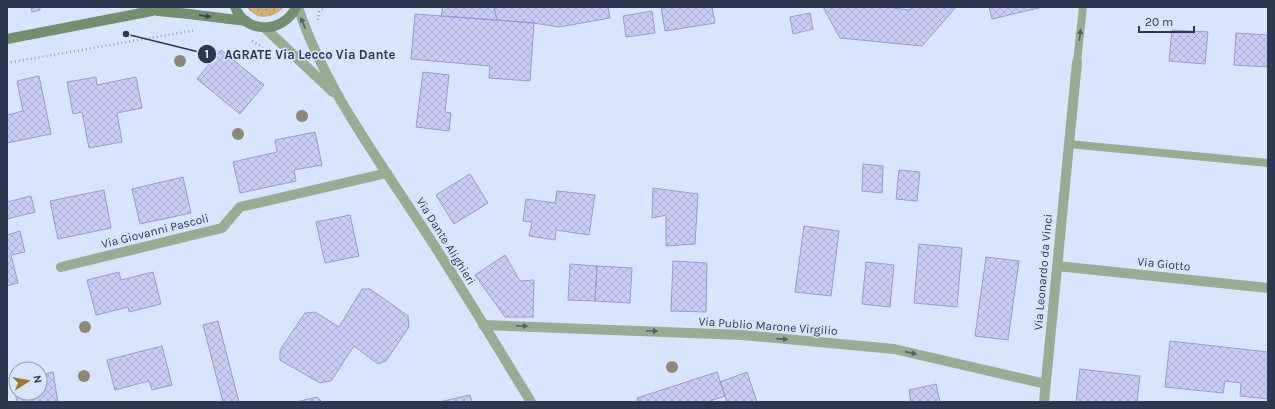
<svg xmlns="http://www.w3.org/2000/svg" width="1275" height="409" font-family="Karla,sans-serif">
<style>
.garden{fill:url(#garden-dots)}
.building{fill:url(#building-cross-hatch);stroke:#9598d8}
.lines{fill:none;stroke-linecap:round;stroke-linejoin:round}
.path{stroke:#919fb7;stroke-width:2.5;stroke-dasharray:1 3;stroke-linecap:butt}
.lane{stroke:#98ac94;stroke-width:8}
.street{stroke:#98ac94;stroke-width:10}
.secondary{stroke:#72906d;stroke-width:10}
.tree{fill:#8d8775}
.oneway{fill:#364554}
.oneway2{fill:#516168}
.labels{text-anchor:middle;dominant-baseline:central;stroke-width:3;stroke-linejoin:round;paint-order:stroke}
.street-label{font-size:12px;fill:#2b3850;stroke:#d7e6fe}
.leader{fill:none;stroke:#2b3850;stroke-width:1.5}
.callout-dot{fill:#2b3850;stroke:#d7e6fe;stroke-width:1.5}
.mark-label{font-size:12px;text-anchor:middle;font-weight:bold;fill:#fff}
.callout-label{font-size:13px;text-anchor:middle;font-weight:bold;fill:#2b3850;stroke:#d7e6fe;stroke-width:3;stroke-linejoin:round;paint-order:stroke}
</style>
<defs>
<pattern id="garden-dots" width="8" height="8" patternUnits="userSpaceOnUse"><rect width="8" height="8" fill="#d1b078"/><path d="M2 2h.1M6 6h.1" fill="none" stroke="#aa9065" stroke-width="1.8" stroke-linecap="round"/></pattern>
<pattern id="building-cross-hatch" width="8" height="8" patternUnits="userSpaceOnUse"><rect width="8" height="8" fill="#c8ccf4"/><path d="M0 0l8 8M0 8l8-8" fill="none" stroke="#acb0d3"/></pattern>
</defs>
<rect width="100%" height="100%" fill="#d7e6fe"/>
<path class="garden" d="M 247,7 L 284,7 C 274,19 256,21 247,7 Z"/>
<path class="building" d="M 40,7 L 40,10 L 32,12 L 31,8 Z
M 443,7 L 494,7 L 497,20 L 441,16 Z
M 494,7 L 608,7 L 610,18 L 559,27 L 534,23 L 497,20 Z
M 661,7 L 712,7 L 715,23 L 665,31 Z
M 823,7 L 885,7 L 909,10 L 912,7 L 956,7 L 922,46 L 840,38 Z
M 989,7 L 1043,7 L 992,19 Z
M 652,11 L 655,33 L 626,37 L 623,16 Z
M 810,13 L 813,29 L 793,34 L 790,17 Z
M 415,14 L 534,23 L 530,81 L 489,78 L 490,66 L 411,59 Z
M 1172,30 L 1208,32 L 1205,64 L 1169,61 Z
M 1236,33 L 1268,35 L 1268,67 L 1234,65 Z
M 221,50 L 264,85 L 240,114 L 197,79 Z
M 423,72 L 449,75 L 445,112 L 451,113 L 449,131 L 416,127 Z
M 39,76 L 51,134 L 7,143 L 7,115 L 23,111 L 17,81 Z
M 96,77 L 97,85 L 136,77 L 142,108 L 117,113 L 122,142 L 89,148 L 82,112 L 73,114 L 67,82 Z
M 315,132 L 322,165 L 294,170 L 296,181 L 240,193 L 233,162 L 277,152 L 275,140 Z
M 863,164 L 883,166 L 882,193 L 862,191 Z
M 899,170 L 920,172 L 917,201 L 896,199 Z
M 470,174 L 488,203 L 454,224 L 436,195 Z
M 183,177 L 191,213 L 140,224 L 132,189 Z
M 653,188 L 698,194 L 695,244 L 666,246 L 666,215 L 652,218 Z
M 104,190 L 111,228 L 58,239 L 50,201 Z
M 557,191 L 595,195 L 589,235 L 556,230 L 555,240 L 529,236 L 532,222 L 523,221 L 526,199 L 555,203 Z
M 31,196 L 35,212 L 7,219 L 7,202 Z
M 350,215 L 359,256 L 325,263 L 316,222 Z
M 804,226 L 839,231 L 831,296 L 795,292 Z
M 20,231 L 25,252 L 11,255 L 18,283 L 7,286 L 7,235 Z
M 919,244 L 962,248 L 957,307 L 914,303 Z
M 505,255 L 520,281 L 534,280 L 533,317 L 505,317 L 475,275 Z
M 986,257 L 1019,261 L 1008,340 L 975,336 Z
M 673,261 L 707,263 L 706,312 L 671,311 Z
M 866,262 L 894,265 L 890,307 L 862,304 Z
M 570,264 L 597,266 L 595,301 L 568,300 Z
M 597,266 L 632,268 L 630,303 L 595,301 Z
M 119,272 L 121,280 L 153,272 L 161,304 L 129,312 L 128,307 L 96,315 L 87,280 Z
M 362,289 L 370,289 L 408,316 L 409,327 L 386,361 L 378,364 L 354,346 L 331,381 L 320,383 L 280,360 L 280,350 L 305,313 L 315,312 L 339,327 Z
M 218,321 L 239,402 L 223,402 L 203,325 Z
M 1170,341 L 1268,352 L 1268,399 L 1240,396 L 1241,383 L 1225,381 L 1223,393 L 1165,387 Z
M 162,346 L 172,385 L 152,390 L 149,381 L 115,390 L 107,360 Z
M 1080,369 L 1140,376 L 1137,402 L 1076,402 Z
M 53,372 L 58,402 L 17,402 L 13,380 L 16,379 L 16,393 L 40,393 L 40,375 Z
M 717,372 L 725,396 L 707,402 L 638,402 L 637,398 Z
M 747,372 L 757,402 L 727,402 L 720,382 Z
M 936,384 L 940,402 L 911,402 L 909,390 Z
M 470,395 L 472,402 L 439,402 Z
M 317,397 L 322,402 L 296,402 Z"/>
<g class="lines">
<path class="path" d="M 318,20 L 319,12 L 325,7
M 252,41 L 263,47
M 7,63 L 196,30"/>
<path class="lane" d="M 1077,62 L 1083,7
M 1068,144 L 1268,163"/>
<path class="street" d="M 298,7 C 324,86 374,153 419,222 C 458,281 494,342 531,402
M 265,28 L 333,92
M 1057,266 L 1268,288
M 61,267 L 222,228 L 240,207 L 387,173
M 483,325 L 742,335 L 894,349 L 1046,384
M 1044,402 L 1077,62"/>
<path class="secondary" d="M 235,7 C 246,35 284,33 296,7
M 158,11 L 189,14 L 246,21
M 7,39 L 152,11 L 167,7"/>
</g>
<g class="tree">
<circle cx="180" cy="61" r="6"/>
<circle cx="302" cy="116" r="6"/>
<circle cx="238" cy="134" r="6"/>
<circle cx="85" cy="327" r="6"/>
<circle cx="672" cy="367" r="6"/>
<circle cx="84" cy="376" r="6"/>
</g>
<defs><path id="oneway-solid" d="M-6-.8H1V-3.2L6.5 0L1 3.2V.8H-6Z"/></defs>
<use class="oneway" href="#oneway-solid" transform="translate(205 16) rotate(8)"/>
<g class="oneway2">
<use href="#oneway-solid" transform="translate(303 23) rotate(-112)"/>
<use href="#oneway-solid" transform="translate(1080 35) rotate(-84)"/>
<use href="#oneway-solid" transform="translate(522 326) rotate(2)"/>
<use href="#oneway-solid" transform="translate(652 331) rotate(2)"/>
<use href="#oneway-solid" transform="translate(782 339) rotate(5)"/>
<use href="#oneway-solid" transform="translate(911 353) rotate(13)"/>
</g>
<g class="labels">
<g class="street-label">
<text transform="translate(155 231) rotate(-14)">Via Giovanni Pascoli</text>
<text transform="translate(446 241) rotate(58)">Via Dante Alighieri</text>
<text transform="translate(1164 264) rotate(6)">Via Giotto</text>
<text transform="translate(1043 272) rotate(-85)">Via Leonardo da Vinci</text>
<text transform="translate(768 326) rotate(4)">Via Publio Marone Virgilio</text>
</g>
</g>
<path class="leader" d="M126 34L207 54"/>
<g class="callout-dot">
<circle cx="126" cy="34" r="4"/>
<circle cx="207" cy="54" r="10"/>
</g>
<g class="mark-label">
<text x="207" y="58">1</text>
</g>
<g class="callout-label">
<text x="310" y="59">AGRATE Via Lecco Via Dante</text>
</g>
<rect width="1275" height="409" fill="none" stroke="#2b3850" stroke-width="16"/>
<g transform="translate(28 381) rotate(79)"><circle r="19" fill="#d7e6fe" stroke="#92a0b8"/>
<path d="M0-3L7 15L0 10L-7 15Z" fill="#9f7625"/>
<text y="-6" font-size="11" font-weight="bold" text-anchor="middle" fill="#2b3850">N</text>
</g>
<path d="M1139 26v6h55v-6" fill="none" stroke="#2b3850" stroke-width="2"/>
<text x="1145" y="26" font-size="12" fill="#2b3850" stroke="#d7e6fe" stroke-width="3" paint-order="stroke">20 m</text>
</svg>
